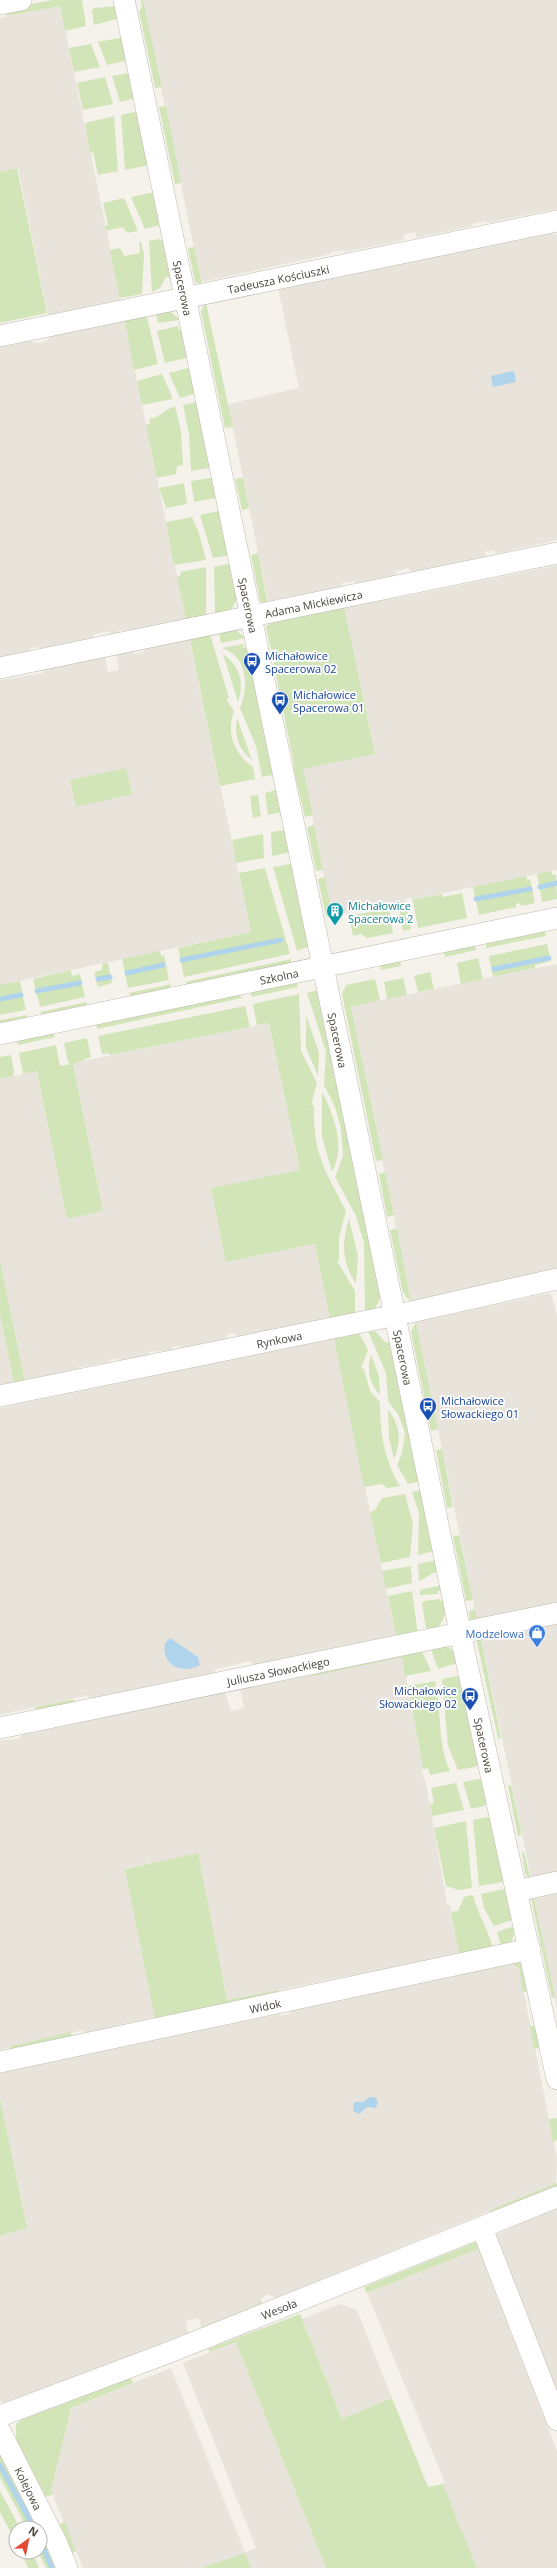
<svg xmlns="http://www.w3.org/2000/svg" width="557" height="2568" font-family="'Open Sans',sans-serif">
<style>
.residential{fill:#e8e4db}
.green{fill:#d2e5b9}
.water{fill:#afd4eb}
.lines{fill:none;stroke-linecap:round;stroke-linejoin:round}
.stream{stroke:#afd4eb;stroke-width:5}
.minor-casing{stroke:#c0b9af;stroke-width:22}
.minor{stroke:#fff;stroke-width:21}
.labels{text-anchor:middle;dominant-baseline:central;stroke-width:3.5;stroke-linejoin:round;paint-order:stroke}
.street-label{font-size:11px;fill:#49433a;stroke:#fff}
.transit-label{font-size:11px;fill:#164399;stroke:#fff;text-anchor:start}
.culture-label{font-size:11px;fill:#0d838f;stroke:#fff;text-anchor:start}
.shop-label{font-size:11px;fill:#366cbe;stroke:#fff;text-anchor:end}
</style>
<rect width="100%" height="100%" fill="#f5f2ec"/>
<path class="residential" d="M 143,0 L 557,0 L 557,209 L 486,223 L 485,221 L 472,224 L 472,226 L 419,237 L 416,237 L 415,232 L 403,235 L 404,240 L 346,252 L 342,250 L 330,252 L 331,254 L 201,282 Z
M 60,5 L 121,300 L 48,315 L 18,168 L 0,172 L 0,18 Z
M 553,231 L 554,235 L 557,234 L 557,540 L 496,554 L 495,550 L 485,552 L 486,557 L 412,573 L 408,568 L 397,571 L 394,576 L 357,583 L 354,581 L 343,583 L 340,587 L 268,601 L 228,404 L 299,388 L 278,288 Z
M 125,322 L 186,619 L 132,631 L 120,630 L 118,633 L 113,635 L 108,631 L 95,634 L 91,639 L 41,649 L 37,647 L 30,648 L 28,652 L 0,658 L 0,347 L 30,341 L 36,343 L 46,341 L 51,336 Z
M 557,565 L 557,870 L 415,899 L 414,897 L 411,898 L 405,899 L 405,901 L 332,916 L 303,769 L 375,753 L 344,606 L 408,596 Z
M 189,638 L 251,932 L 0,985 L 0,680 L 43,673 L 45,668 L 69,663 L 72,665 L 71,662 L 105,655 L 108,672 L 119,670 L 116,653 L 131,650 L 134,654 L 143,652 L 147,647 Z
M 557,964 L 557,1272 L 411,1302 L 351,1006 Z
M 269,1023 L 300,1170 L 211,1189 L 227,1262 L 315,1244 L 330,1318 L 238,1337 L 234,1333 L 227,1334 L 226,1339 L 183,1348 L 180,1346 L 172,1347 L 173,1350 L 149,1352 L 148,1355 L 121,1361 L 118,1358 L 110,1360 L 109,1363 L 79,1367 L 79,1370 L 25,1381 L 0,1261 L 0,1079 L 37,1071 L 67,1219 L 103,1211 L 73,1063 Z
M 550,1293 L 552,1296 L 557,1316 L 557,1602 L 477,1619 L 416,1322 Z
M 0,1315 L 14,1383 L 0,1386 Z
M 334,1338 L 396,1636 L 254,1665 L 249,1661 L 216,1669 L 213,1674 L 90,1699 L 88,1695 L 0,1715 L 0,1408 Z
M 557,1623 L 557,1877 L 532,1882 L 481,1638 Z
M 402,1657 L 423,1769 L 421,1769 L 426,1783 L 447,1904 L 450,1906 L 459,1954 L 227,2000 L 198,1854 L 125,1868 L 155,2017 L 84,2033 L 83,2030 L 0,2050 L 0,1740 L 9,1740 L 20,1738 L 22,1735 L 225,1692 L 231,1711 L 244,1708 L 240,1689 Z
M 557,1889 L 557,2008 L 534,1896 Z
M 512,1964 L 519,1968 L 549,2119 L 557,2158 L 556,2184 L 275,2298 L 269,2294 L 260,2299 L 258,2305 L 201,2327 L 199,2318 L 186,2321 L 188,2333 L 6,2404 L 0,2401 L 0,2236 L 27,2228 L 0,2098 L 0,2073 L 279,2014 L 281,2016 L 289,2014 L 290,2011 Z
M 557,2208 L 557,2400 L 492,2236 Z
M 478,2249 L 557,2451 L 557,2568 L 477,2568 L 443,2484 L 445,2483 L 367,2293 Z
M 340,2304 L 357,2310 L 392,2398 L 342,2419 L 302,2319 Z
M 236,2342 L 326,2568 L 251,2568 L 245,2553 L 201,2568 L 83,2568 L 51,2491 L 71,2408 L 171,2368 L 245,2552 L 256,2548 L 183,2363 Z"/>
<path class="green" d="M 52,0 L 82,0 L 86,26 L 65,31 L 60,6 L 7,16 L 6,9 Z
M 141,0 L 143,0 L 162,87 L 155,88 L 139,11 L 142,7 Z
M 117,6 L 120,18 L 94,25 L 92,11 L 94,8 Z
M 124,37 L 129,60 L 107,65 L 98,42 Z
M 91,44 L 100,67 L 74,72 L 69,48 Z
M 128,73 L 131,74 L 136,98 L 120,102 L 112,76 Z
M 105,77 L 113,104 L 83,110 L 77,83 Z
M 166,106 L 181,183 L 175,184 L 159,107 Z
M 139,111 L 150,165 L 125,170 L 121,115 Z
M 114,116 L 118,171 L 98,175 L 93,152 L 90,153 L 85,123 Z
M 17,168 L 47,313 L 0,323 L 0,172 Z
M 155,192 L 160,225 L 145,229 L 131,197 Z
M 124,198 L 138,231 L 127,233 L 123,227 L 106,231 L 105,226 L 108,225 L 103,203 Z
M 158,239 L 166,242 L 171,278 L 166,277 L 160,288 L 152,292 L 149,241 Z
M 139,242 L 141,242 L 144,254 L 142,294 L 120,298 L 110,250 L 120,248 L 124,256 L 140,253 Z
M 194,247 L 202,285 L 195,282 L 188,248 Z
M 206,303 L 233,427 L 225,428 L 201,311 Z
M 169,310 L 180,320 L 158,323 L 155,311 Z
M 146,313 L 158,364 L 134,370 L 125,322 L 100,326 L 100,324 Z
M 178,326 L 179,330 L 184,329 L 190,357 L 165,363 L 157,331 Z
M 192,367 L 197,390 L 193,394 L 180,398 L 169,373 Z
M 162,374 L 173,399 L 142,405 L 137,381 Z
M 195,402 L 200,404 L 211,465 L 209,468 L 191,471 L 189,434 L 183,405 Z
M 175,406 L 181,431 L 183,465 L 177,466 L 176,474 L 157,478 L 146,425 L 150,424 L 149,419 C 161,417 165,409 175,406 Z
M 211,478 L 215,480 L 216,498 L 194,502 L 191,481 Z
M 243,478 L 249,508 L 242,510 L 235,479 Z
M 184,483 L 187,504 L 166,508 L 159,488 Z
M 219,511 L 231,555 L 213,558 L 200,515 Z
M 192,517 L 199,533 L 206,560 L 174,565 L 166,522 Z
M 258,553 L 268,605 L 260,601 L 251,555 Z
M 232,563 L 237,599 L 231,610 L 215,613 L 214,567 Z
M 206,567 L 206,615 L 186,619 L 177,577 L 181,575 L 180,572 Z
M 344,606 L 375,754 L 303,769 L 313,815 L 305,817 L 293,767 L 294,765 L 273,660 L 279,659 L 277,649 L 271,650 L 266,627 L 272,621 Z
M 218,629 L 235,630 L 246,638 L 221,643 Z
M 209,631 L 229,698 L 226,699 L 234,711 C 226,733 234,754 253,767 L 255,779 L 220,786 L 189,635 Z
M 243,644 L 244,648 L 250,647 L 273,775 L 262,777 L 256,746 L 240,708 C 249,687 248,657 222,648 Z
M 223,654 C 239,665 245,683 238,702 Z
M 237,718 L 252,760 C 238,749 234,735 237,718 Z
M 126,768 L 132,794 L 76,807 L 70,780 Z
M 276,790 L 281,812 L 268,815 L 265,793 Z
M 258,795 L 261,816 L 253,818 L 250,796 Z
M 314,825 L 323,870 L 316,871 L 307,827 Z
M 284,830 L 292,852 L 272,856 L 271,832 Z
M 263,834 L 264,858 L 236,863 L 232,840 Z
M 294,863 L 310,946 L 297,951 L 273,867 Z
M 265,868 L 290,954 L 184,977 L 178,948 L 251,932 L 239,873 Z
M 551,871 L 552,875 L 556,874 L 557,899 L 542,902 L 537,874 Z
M 526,876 L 527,880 L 530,879 L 535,903 L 521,906 L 520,903 L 516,904 L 516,907 L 479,915 L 473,887 Z
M 325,877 L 332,916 L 326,917 L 318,879 Z
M 462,893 L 467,918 L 418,928 L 412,897 L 415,899 L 442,894 L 443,897 Z
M 405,901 L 411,929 L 403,931 L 398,903 Z
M 389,908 L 393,933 L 367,938 L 361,934 L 353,936 L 349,916 Z
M 545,931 L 546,936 L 486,948 L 486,943 Z
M 547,944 L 551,961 L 535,965 L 535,968 L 493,977 L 489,956 Z
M 475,945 L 476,950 L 445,957 L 444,952 Z
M 160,951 L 161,956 L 164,955 L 169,980 L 128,988 L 122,959 Z
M 478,958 L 483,979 L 461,984 L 457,963 Z
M 291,959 L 291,964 L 188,985 L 185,982 Z
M 400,961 L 401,966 L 381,970 L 380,965 Z
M 108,963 L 112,983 L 98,987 L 94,972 L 102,970 L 102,964 Z
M 71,970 L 72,976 L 80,974 L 85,997 L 40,1007 L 33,979 Z
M 430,972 L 434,989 L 418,992 L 414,976 Z
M 403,978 L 407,995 L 387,999 L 384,982 Z
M 375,979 L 380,1000 L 351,1007 L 383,1160 L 376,1161 L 342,994 L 346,985 Z
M 296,980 L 298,987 L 252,997 L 250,992 Z
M 20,981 L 26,1010 L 0,1015 L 0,985 Z
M 171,984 L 170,989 L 131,997 L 129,993 Z
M 319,990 L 381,1296 L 375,1309 L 365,1314 L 364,1243 L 356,1216 L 335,1177 L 343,1156 L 341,1129 L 335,1107 L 324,1085 L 326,1052 L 307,993 Z
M 240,994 L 242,998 L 97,1029 L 96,1024 Z
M 299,994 L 301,1051 L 317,1083 L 311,1105 L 314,1105 C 313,1156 325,1169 346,1211 L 339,1237 L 339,1260 L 337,1261 L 355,1291 L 355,1316 L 330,1318 L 315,1244 L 226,1262 L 211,1188 L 300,1170 L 269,1023 L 257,1025 L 253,1004 Z
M 86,1002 L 87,1005 L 43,1015 L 40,1012 Z
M 245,1006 L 250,1027 L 110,1055 L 109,1053 L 102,1054 L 98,1036 Z
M 27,1015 L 27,1019 L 0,1024 L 0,1020 Z
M 306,1015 L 319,1053 L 318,1076 L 306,1048 Z
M 53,1032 L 55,1037 L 18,1045 L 17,1041 Z
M 87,1038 L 91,1057 L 73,1064 L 103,1211 L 67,1219 L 37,1071 L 23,1074 L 19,1053 L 56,1045 L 60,1066 L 71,1064 L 68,1062 L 64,1043 Z
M 11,1055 L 14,1072 L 13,1076 L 0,1079 L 0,1057 Z
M 322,1092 C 334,1114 346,1149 332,1172 L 322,1137 Z
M 385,1172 L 394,1215 L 387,1217 L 379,1174 Z
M 349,1219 L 358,1256 L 356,1284 C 342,1261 341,1244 349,1219 Z
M 397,1229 L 411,1302 L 403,1293 L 390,1230 Z
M 0,1261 L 25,1381 L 14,1383 L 0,1315 Z
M 416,1322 L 438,1429 L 431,1431 L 411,1332 Z
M 368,1331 L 376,1332 L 386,1343 L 391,1341 L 421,1481 L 408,1484 L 397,1465 L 402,1453 L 405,1433 L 398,1414 L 388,1401 L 386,1373 Z
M 359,1333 L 368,1350 L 361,1368 L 364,1369 L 370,1391 L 380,1402 C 380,1433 384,1459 400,1486 L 387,1488 L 382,1484 L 364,1487 L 334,1338 Z
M 371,1355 L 379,1376 L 380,1395 C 370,1384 366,1370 371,1355 Z
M 388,1409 C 400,1426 402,1439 394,1459 L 389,1438 Z
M 442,1449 L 453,1507 L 447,1508 L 436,1450 Z
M 423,1490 L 435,1551 L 418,1555 L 419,1514 L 412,1492 Z
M 405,1494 L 413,1524 L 410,1557 L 381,1563 L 370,1512 L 375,1510 L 382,1498 Z
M 459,1535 L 473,1600 L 466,1601 L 453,1536 Z
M 437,1560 L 439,1570 L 419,1581 L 418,1564 Z
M 411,1566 L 412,1583 L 386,1589 L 382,1571 Z
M 442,1585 L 443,1590 L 438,1591 L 438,1594 L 420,1595 L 420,1590 Z
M 412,1591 L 418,1635 L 396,1636 L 388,1596 Z
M 440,1599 L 440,1601 L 445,1600 C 446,1618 444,1625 427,1634 L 422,1604 L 424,1601 Z
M 557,1602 L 557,1606 L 470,1622 L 469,1611 L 475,1609 L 477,1619 Z
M 476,1638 L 481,1639 L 501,1738 L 498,1738 Z
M 429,1644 C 447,1645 452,1646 461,1662 L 438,1669 Z
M 420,1647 L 431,1671 L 405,1676 L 402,1657 L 314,1676 L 313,1674 Z
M 463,1675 L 482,1762 L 475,1767 L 458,1770 L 448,1746 L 442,1679 Z
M 435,1681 C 442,1711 437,1742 450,1771 L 430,1775 L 428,1768 L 423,1769 L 408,1686 Z
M 73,1699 L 74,1703 L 36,1710 L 35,1707 Z
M 478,1779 L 486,1781 L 489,1802 L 484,1806 L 471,1809 L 463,1782 Z
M 456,1783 L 464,1810 L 432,1816 L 430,1804 L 434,1803 L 431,1788 Z
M 511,1785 L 521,1831 L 521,1835 L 518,1836 L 508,1786 Z
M 487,1817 L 491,1818 L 506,1877 L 502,1882 L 479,1886 L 473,1820 Z
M 466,1821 L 472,1888 L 459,1890 L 446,1886 L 434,1828 Z
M 522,1852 L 524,1852 L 532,1884 L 525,1873 Z
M 198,1853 L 227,2000 L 278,1990 L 280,1997 L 156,2023 L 125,1869 Z
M 504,1889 L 510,1891 L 515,1919 L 494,1926 L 484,1908 L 481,1894 Z
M 473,1895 C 478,1915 489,1931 494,1951 L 371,1977 L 370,1972 L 459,1954 L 451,1912 L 458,1911 L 464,1897 Z
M 534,1897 L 555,1997 L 552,1998 L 531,1898 Z
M 511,1927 L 516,1929 L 511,1943 L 502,1949 L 497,1932 Z
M 519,1962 L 523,1965 L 528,1991 L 523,1992 L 519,1968 L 512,1964 L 462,1975 L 462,1973 Z
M 536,2025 L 542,2047 L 534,2049 L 530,2026 Z
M 71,2032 L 72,2039 L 10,2054 L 9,2048 L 12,2046 Z
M 0,2098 L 27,2228 L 0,2236 Z
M 557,2118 L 557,2140 L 553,2142 L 549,2119 Z
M 557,2183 L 557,2189 L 492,2214 L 490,2210 Z
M 476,2242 L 481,2244 L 488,2269 L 486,2270 L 478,2249 L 367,2293 L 364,2287 Z
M 260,2299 L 263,2307 L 202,2330 L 201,2327 L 258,2305 Z
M 300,2314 L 342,2419 L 392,2398 L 428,2487 L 443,2484 L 477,2568 L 326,2568 L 236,2342 L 210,2352 L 208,2349 Z
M 131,2378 L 133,2383 L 71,2408 L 51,2491 L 53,2494 L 46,2497 L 16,2439 L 16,2424 L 21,2420 Z
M 3,2454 L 59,2568 L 46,2568 L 38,2552 L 40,2528 L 27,2528 L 0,2477 L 0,2456 Z
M 0,2491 L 20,2528 L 16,2528 L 16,2543 L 0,2512 Z
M 65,2522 L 76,2551 L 73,2553 L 60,2524 Z
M 21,2552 L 32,2552 L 39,2568 L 28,2568 Z
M 245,2553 L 251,2568 L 201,2568 Z"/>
<path class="water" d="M 514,371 L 516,382 L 493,387 L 491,376 Z
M 170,1638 L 198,1657 L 200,1665 C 182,1675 161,1665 165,1643 Z
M 370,2097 L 375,2097 L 378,2101 L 376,2108 L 367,2107 L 359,2114 L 353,2111 L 354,2102 L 363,2102 Z"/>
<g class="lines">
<path class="stream" d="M 540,887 L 557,883
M 476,899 L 530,889
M 182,960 L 281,940
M 494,969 L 549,958
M 127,973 L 163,965
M 98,979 L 110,977
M 37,991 L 80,983
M 0,999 L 21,995
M 0,2465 L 34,2528
M 40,2541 L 52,2568"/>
<defs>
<g id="minor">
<path id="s1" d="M 124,0 L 460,1632 L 557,2079"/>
<path d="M 0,4 L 21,0"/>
<path id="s2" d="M 0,336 L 557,221"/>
<path id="s3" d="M 0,668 L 557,553"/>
<path id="s4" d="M 0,1034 L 557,918"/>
<path id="s5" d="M 0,1396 L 411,1312 L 557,1279"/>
<path id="s6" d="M 0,1728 L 557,1613"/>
<path d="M 517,1891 L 557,1882"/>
<path id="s7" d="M 0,2062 L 530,1949"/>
<path d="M 482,2228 L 557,2420"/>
<path id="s8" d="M 0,2416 L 170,2352 L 557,2197"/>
<path id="s9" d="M 0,2431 L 57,2544 L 67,2568"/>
</g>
</defs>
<use href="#minor" class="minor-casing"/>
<use href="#minor" class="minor"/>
</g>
<defs>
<symbol id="bus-pin" viewBox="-11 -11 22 30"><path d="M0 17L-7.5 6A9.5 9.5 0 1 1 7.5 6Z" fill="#1a4fb4" stroke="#fff"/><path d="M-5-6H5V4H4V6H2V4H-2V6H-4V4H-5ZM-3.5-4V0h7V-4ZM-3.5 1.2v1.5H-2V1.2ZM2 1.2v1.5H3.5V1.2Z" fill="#fff"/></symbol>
<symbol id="building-pin" viewBox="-11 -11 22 30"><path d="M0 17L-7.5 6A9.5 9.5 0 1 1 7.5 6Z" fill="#0f9aa8" stroke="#fff"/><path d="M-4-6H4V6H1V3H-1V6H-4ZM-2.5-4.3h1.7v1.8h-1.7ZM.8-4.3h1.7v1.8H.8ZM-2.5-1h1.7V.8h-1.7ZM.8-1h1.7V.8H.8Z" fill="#fff"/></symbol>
<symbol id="shop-pin" viewBox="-11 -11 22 30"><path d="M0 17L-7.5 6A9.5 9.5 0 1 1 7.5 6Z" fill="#3f7fe0" stroke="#fff"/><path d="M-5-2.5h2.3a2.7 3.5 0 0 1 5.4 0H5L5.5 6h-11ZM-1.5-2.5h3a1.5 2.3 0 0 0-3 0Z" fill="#fff"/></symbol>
</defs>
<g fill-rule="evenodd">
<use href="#bus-pin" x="242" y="651" width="20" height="27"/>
<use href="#bus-pin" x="270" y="690" width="20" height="27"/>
<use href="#building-pin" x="325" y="901" width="20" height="27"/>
<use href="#bus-pin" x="418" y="1396" width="20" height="27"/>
<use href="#shop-pin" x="527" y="1623" width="20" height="27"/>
<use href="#bus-pin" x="460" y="1686" width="20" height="27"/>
</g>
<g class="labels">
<g class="street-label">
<text stroke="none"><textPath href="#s2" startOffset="284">Tadeusza Kościuszki</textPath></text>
<text stroke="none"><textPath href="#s1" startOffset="294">Spacerowa</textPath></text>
<text stroke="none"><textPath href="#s3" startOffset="320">Adama Mickiewicza</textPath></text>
<text stroke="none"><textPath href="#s1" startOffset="618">Spacerowa</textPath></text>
<text stroke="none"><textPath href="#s4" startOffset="285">Szkolna</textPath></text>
<text stroke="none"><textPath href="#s1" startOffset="1062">Spacerowa</textPath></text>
<text stroke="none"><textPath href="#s5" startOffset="285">Rynkowa</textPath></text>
<text stroke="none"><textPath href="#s1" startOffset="1386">Spacerowa</textPath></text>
<text stroke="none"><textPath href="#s6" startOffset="284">Juliusza Słowackiego</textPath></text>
<text stroke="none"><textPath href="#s1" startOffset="1782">Spacerowa</textPath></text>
<text stroke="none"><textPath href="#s7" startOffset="271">Widok</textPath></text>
<text stroke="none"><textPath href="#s8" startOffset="299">Wesoła</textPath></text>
<text stroke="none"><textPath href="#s9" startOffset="64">Kolejowa</textPath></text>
</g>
<g class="transit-label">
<text x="265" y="655">Michałowice<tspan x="265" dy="13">Spacerowa 02</tspan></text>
<text x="293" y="694">Michałowice<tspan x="293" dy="13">Spacerowa 01</tspan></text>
<text x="441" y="1400">Michałowice<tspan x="441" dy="13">Słowackiego 01</tspan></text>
<text x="457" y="1690" text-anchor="end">Michałowice<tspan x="457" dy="13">Słowackiego 02</tspan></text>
</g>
<g class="culture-label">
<text x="348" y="905">Michałowice<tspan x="348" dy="13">Spacerowa 2</tspan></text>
</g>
<g class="shop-label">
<text x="524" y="1633">Modzelowa</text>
</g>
</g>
<g transform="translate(28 2540) rotate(33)"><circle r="19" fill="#ffffff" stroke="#b6b4b0"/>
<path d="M0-3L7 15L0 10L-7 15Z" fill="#e64932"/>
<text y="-6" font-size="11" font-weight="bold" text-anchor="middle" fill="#49433a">N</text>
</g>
</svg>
